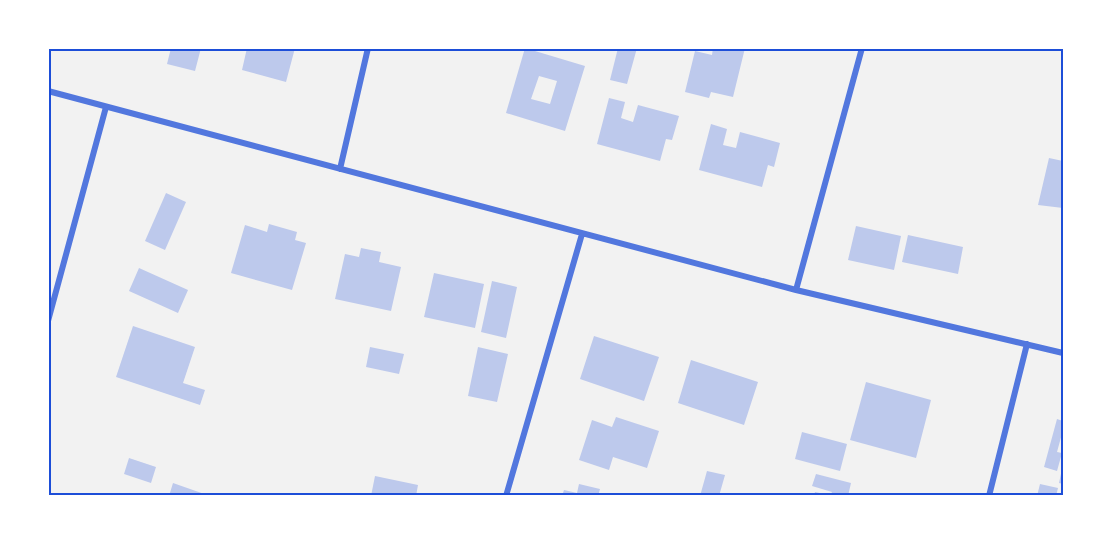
<svg xmlns="http://www.w3.org/2000/svg" width="1111" height="544" font-family="Literata,serif">
<style>
.building{fill:#bdc9ec;fill-rule:evenodd}
.lines{fill:none;stroke-linecap:round;stroke-linejoin:round}
.minor{stroke:#5277de;stroke-width:6}
.neatline{fill:none;stroke:#1d4ed8;stroke-width:2}
</style>
<rect width="100%" height="100%" fill="#f2f2f2"/>
<path class="building" d="M 171,48 L 201,48 L 195,71 L 167,64 Z
M 247,48 L 295,48 L 286,82 L 242,70 Z
M 525,48 L 585,66 L 565,131 L 506,113 ZM 539,76 L 557,81 L 550,104 L 531,99 Z
M 618,48 L 637,48 L 627,84 L 610,80 Z
M 713,48 L 745,48 L 733,97 L 711,92 L 709,98 L 685,92 L 695,51 L 712,55 Z
M 609,98 L 625,102 L 621,118 L 633,122 L 638,105 L 679,116 L 672,140 L 666,139 L 660,161 L 597,144 Z
M 711,124 L 727,129 L 723,145 L 736,148 L 740,132 L 780,143 L 774,167 L 768,165 L 762,187 L 699,170 Z
M 1049,158 L 1063,161 L 1063,208 L 1038,205 Z
M 166,193 L 186,202 L 165,250 L 145,241 Z
M 269,224 L 297,232 L 295,240 L 306,243 L 292,290 L 231,273 L 245,225 L 267,232 Z
M 856,226 L 901,236 L 894,270 L 848,260 Z
M 908,235 L 963,247 L 958,274 L 902,262 Z
M 361,248 L 381,252 L 379,262 L 401,267 L 391,311 L 335,299 L 345,254 L 359,257 Z
M 139,268 L 188,290 L 178,313 L 129,291 Z
M 434,273 L 484,284 L 475,328 L 424,317 Z
M 492,281 L 517,287 L 506,338 L 481,332 Z
M 133,326 L 195,347 L 183,383 L 205,390 L 200,405 L 116,377 Z
M 594,336 L 659,357 L 644,401 L 580,379 Z
M 370,347 L 404,354 L 399,374 L 366,367 Z
M 478,347 L 508,354 L 497,402 L 468,396 Z
M 691,360 L 758,382 L 744,425 L 678,403 Z
M 866,382 L 931,400 L 916,458 L 850,440 Z
M 616,417 L 659,431 L 647,468 L 613,457 L 609,470 L 579,460 L 592,420 L 612,427 Z
M 1057,419 L 1063,421 L 1063,430 L 1057,452 L 1062,453 L 1057,471 L 1044,467 Z
M 802,432 L 847,444 L 840,471 L 795,459 Z
M 129,458 L 156,467 L 151,483 L 124,474 Z
M 1062,469 L 1063,469 L 1063,484 L 1059,483 Z
M 707,471 L 725,475 L 719,496 L 700,496 Z
M 816,474 L 851,483 L 848,496 L 830,496 L 832,492 L 812,486 Z
M 375,476 L 418,485 L 416,496 L 371,496 Z
M 173,483 L 210,496 L 169,496 Z
M 579,484 L 600,489 L 598,496 L 562,496 L 564,490 L 577,493 Z
M 1040,484 L 1058,488 L 1056,496 L 1037,496 Z
M 815,492 L 829,495 L 829,496 L 814,496 Z"/>
<g class="lines">
<path class="minor" d="M 48,91 L 796,290 L 1063,353
M 340,169 L 368,48
M 796,290 L 862,48
M 48,321 L 106,107
M 506,496 L 582,234
M 989,496 L 1027,344"/>
</g>
<rect width="1111" height="544" fill="none" stroke="#ffffff" stroke-width="99"/>
<rect x="50" y="50" width="1012" height="444" class="neatline"/>
</svg>
